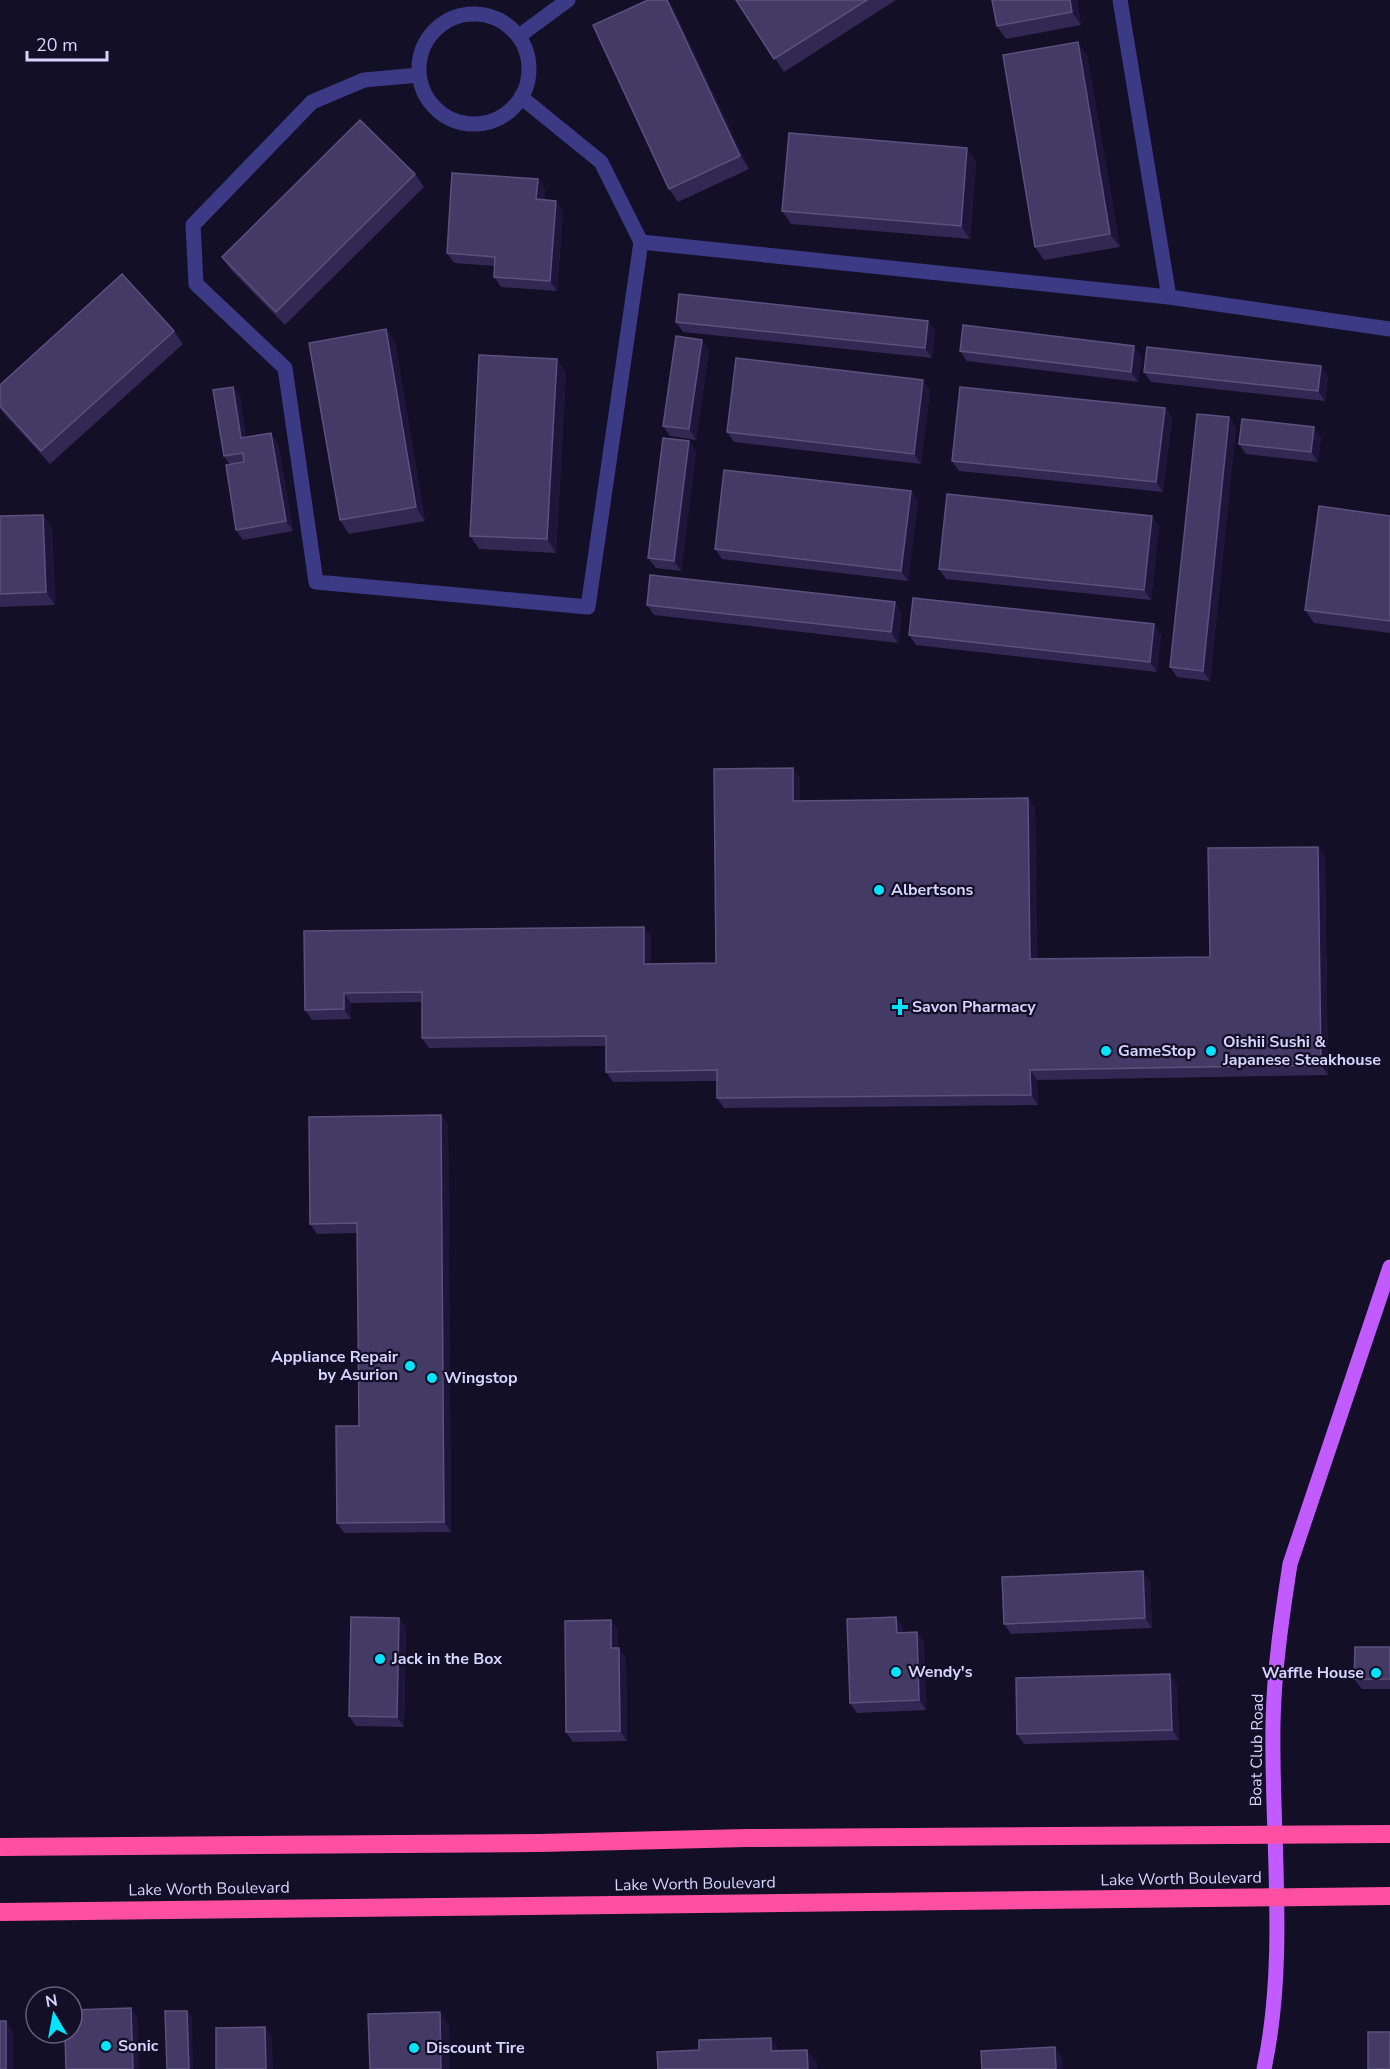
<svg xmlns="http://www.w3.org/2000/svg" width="1390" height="2069" font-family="'Nunito Sans',sans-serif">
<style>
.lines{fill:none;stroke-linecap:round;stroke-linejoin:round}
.minor{stroke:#3d3a85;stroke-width:15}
.major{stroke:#c25bff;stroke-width:15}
.highway{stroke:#ff4fa3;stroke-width:18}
.wall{fill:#312854}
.shaded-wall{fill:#1d163a}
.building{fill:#433a66;stroke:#5a527e;stroke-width:1.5}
.poi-dot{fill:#00e5ff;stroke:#130f26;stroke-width:2}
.labels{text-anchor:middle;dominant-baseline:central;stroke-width:4.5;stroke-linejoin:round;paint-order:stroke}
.poi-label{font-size:16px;font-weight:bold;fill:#d9d4ff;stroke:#130f26;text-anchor:start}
.street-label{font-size:16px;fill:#d9d4ff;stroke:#130f26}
</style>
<rect width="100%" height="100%" fill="#130f26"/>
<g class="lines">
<path class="minor" d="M 1120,0 L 1169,297
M419 69a55 55 0 1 1 110 0a55 55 0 1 1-110 0Z
M 519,36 L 568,0
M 419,75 L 364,80 L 312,102 L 193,225 L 196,284 L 285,368 L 316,582 L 588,607 L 641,242
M 521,97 L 601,162 L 641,242 L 1169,297 L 1390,329"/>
<path class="major" d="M 1264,2069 C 1288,1957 1271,1837 1273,1723 C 1274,1670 1282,1616 1290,1564 L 1390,1267"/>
<path class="highway" d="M 0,1847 L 539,1843 L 747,1838 L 1390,1834
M 0,1912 L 1390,1896"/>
</g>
<path class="wall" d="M 736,0 L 896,0 L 784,72 Z
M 992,0 L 1077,0 L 1081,25 L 1006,39 L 997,26 Z
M 672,6 L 749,169 L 678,202 L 669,189 Z
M 1087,55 L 1120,247 L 1044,260 L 1035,247 Z
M 976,161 L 970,239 L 791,224 L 782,211 Z
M 415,174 L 424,187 L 285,325 L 231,270 L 222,257 Z
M 538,179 L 545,189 L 544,200 L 563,211 L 557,291 L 501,287 L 494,277 L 494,266 L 454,263 L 447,253 Z
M 928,321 L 935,331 L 932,358 L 683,332 L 676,322 Z
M 386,329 L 395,342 L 425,521 L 349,534 L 340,520 Z
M 174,331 L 183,344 L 50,464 L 0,409 L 0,385 Z
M 702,340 L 709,350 L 696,440 L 670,436 L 663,426 Z
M 960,351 L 1142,357 L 1138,382 L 967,361 Z
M 1321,366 L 1328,376 L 1325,401 L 1151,382 L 1144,372 Z
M 566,372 L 556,553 L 479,549 L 470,536 Z
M 233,387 L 240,397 L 246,437 L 278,443 L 293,531 L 243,540 L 236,530 L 230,465 L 224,456 Z
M 930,390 L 921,464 L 734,442 L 727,432 Z
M 1165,408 L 1172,418 L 1163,492 L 959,471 L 952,461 Z
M 1229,417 L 1236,427 L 1210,681 L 1177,677 L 1170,667 Z
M 1321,437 L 1318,462 L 1246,454 L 1239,444 Z
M 689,441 L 696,451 L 681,571 L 656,568 L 648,558 Z
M 911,491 L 918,501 L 908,581 L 722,559 L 715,549 Z
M 43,515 L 52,528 L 55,605 L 0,607 L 0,516 Z
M 1152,516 L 1159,526 L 1151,600 L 946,579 L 939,569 Z
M 1390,516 L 1390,633 L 1314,623 L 1305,610 Z
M 647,605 L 902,612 L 898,643 L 654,615 Z
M 1161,634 L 1157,672 L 916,645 L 909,635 Z
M 793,768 L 800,778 L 800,801 L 1028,798 L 1035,808 L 1037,959 L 1210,957 L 1318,847 L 1325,857 L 1328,1075 L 1037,1080 L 1038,1105 L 724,1108 L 717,1098 L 717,1081 L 613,1082 L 606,1072 L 606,1046 L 429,1048 L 422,1038 L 422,1002 L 351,1003 L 351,1019 L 312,1020 L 305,1010 L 304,931 L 644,927 L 651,937 L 651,964 L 716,963 Z
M 441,1115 L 448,1125 L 451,1532 L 344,1533 L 337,1523 L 359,1426 L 357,1233 L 317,1234 L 310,1224 Z
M 1150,1581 L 1152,1628 L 1011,1634 L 1004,1624 Z
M 399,1618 L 406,1628 L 404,1727 L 356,1726 L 349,1716 Z
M 903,1627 L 903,1632 L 924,1642 L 926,1710 L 857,1713 L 850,1703 Z
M 618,1630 L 618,1648 L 626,1658 L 627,1741 L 573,1742 L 566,1732 Z
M 1390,1647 L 1390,1689 L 1362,1689 L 1354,1679 Z
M 1177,1684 L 1179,1740 L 1024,1744 L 1017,1734 Z"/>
<path class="shaded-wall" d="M 667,0 L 668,0 L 672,6 L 749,169 L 740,156 Z
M 1070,0 L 1077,0 L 1081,25 L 1072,12 Z
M 1078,42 L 1087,55 L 1120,247 L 1110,234 Z
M 967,148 L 976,161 L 970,239 L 961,226 Z
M 538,179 L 545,189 L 543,209 L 536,199 Z
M 556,201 L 563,211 L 557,291 L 550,281 Z
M 928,321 L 935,331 L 932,358 L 925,348 Z
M 386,329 L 395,342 L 425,521 L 416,507 Z
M 702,340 L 709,350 L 696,440 L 689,429 Z
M 1134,346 L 1142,357 L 1138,382 L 1131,372 Z
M 557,359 L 566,372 L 556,553 L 547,539 Z
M 1321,366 L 1328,376 L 1325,401 L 1318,391 Z
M 923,380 L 930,390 L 921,464 L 914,454 Z
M 233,387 L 240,397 L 248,448 L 241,438 Z
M 1165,408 L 1172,418 L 1163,492 L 1156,482 Z
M 1229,417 L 1236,427 L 1210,681 L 1203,671 Z
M 1314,427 L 1321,437 L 1318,462 L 1311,452 Z
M 271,433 L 278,443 L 293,531 L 286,521 Z
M 689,441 L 696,451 L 681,571 L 674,561 Z
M 911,491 L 918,501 L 908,581 L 901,571 Z
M 43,515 L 52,528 L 55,605 L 46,592 Z
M 1152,516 L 1159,526 L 1151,600 L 1144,590 Z
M 895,602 L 902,612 L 898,643 L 891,632 Z
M 1154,624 L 1161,634 L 1157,672 L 1150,662 Z
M 793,768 L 800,778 L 800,811 L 793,801 Z
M 1028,798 L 1035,808 L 1037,969 L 1030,959 Z
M 1318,847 L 1325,857 L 1328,1075 L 1321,1065 Z
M 644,927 L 651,937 L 651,974 L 644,964 Z
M 344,993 L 351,1003 L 351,1019 L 344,1009 Z
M 1030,1070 L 1037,1080 L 1038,1105 L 1031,1095 Z
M 441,1115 L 448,1125 L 451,1532 L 444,1522 Z
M 1143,1571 L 1150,1581 L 1152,1628 L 1145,1618 Z
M 896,1617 L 903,1627 L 904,1643 L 897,1633 Z
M 399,1618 L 406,1628 L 404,1727 L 397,1717 Z
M 611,1620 L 618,1630 L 618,1658 L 611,1648 Z
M 917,1632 L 924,1642 L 926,1710 L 919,1700 Z
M 619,1648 L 626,1658 L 627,1741 L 620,1731 Z
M 1170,1674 L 1177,1684 L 1179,1740 L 1172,1730 Z
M 131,2008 L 138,2018 L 139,2069 L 133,2069 Z
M 187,2011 L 192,2017 L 193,2069 L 189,2069 Z
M 440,2012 L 449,2025 L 450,2069 L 441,2069 Z
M 6,2021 L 13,2031 L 13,2069 L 6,2069 Z
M 265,2027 L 272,2037 L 273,2069 L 266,2069 Z
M 771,2038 L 780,2051 L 771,2051 Z
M 1055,2047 L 1062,2057 L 1063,2069 L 1056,2069 Z
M 807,2050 L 817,2063 L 817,2069 L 808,2069 Z"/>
<path class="building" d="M 648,0 L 667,0 L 740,156 L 669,189 L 593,25 Z
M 736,0 L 867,0 L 774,59 Z
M 992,0 L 1070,0 L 1072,12 L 997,26 Z
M 1078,42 L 1110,234 L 1035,247 L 1003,55 Z
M 360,120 L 415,174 L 276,312 L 222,257 Z
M 789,133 L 967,148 L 961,226 L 782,211 Z
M 452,173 L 538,179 L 536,199 L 556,201 L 550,281 L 494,277 L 495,257 L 447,253 Z
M 122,274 L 174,331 L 41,451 L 0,406 L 0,385 Z
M 679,294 L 928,321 L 925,348 L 676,322 Z
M 963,325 L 1134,346 L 1131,372 L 960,351 Z
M 386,329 L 416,507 L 340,520 L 309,343 Z
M 676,336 L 702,340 L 689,429 L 663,426 Z
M 1147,347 L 1321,366 L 1318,391 L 1144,372 Z
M 479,355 L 557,359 L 547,539 L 470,536 Z
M 736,358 L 923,380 L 914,454 L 727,432 Z
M 233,387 L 241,438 L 271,433 L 286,521 L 236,530 L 226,465 L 244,462 L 243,453 L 224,456 L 213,390 Z
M 960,387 L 1165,408 L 1156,482 L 952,461 Z
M 1197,414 L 1229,417 L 1203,671 L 1170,667 Z
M 1242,419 L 1314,427 L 1311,452 L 1239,444 Z
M 663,438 L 689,441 L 674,561 L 648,558 Z
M 724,470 L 911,491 L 901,571 L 715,549 Z
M 947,494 L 1152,516 L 1144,590 L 939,569 Z
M 1319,506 L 1390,516 L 1390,621 L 1305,610 Z
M 43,515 L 46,592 L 0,594 L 0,516 Z
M 650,575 L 895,602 L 891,632 L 647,605 Z
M 913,598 L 1154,624 L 1150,662 L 909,635 Z
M 793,768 L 793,801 L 1028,798 L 1030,959 L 1210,957 L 1208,848 L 1318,847 L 1321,1065 L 1030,1070 L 1031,1095 L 717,1098 L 717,1070 L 606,1072 L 606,1036 L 422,1038 L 422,992 L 344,993 L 344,1009 L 305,1010 L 304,931 L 644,927 L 644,964 L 716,963 L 714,769 Z
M 441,1115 L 444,1522 L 337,1523 L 336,1426 L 359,1426 L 357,1223 L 310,1224 L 309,1117 Z
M 1143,1571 L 1145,1618 L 1004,1624 L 1002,1577 Z
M 351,1617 L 399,1618 L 397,1717 L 349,1716 Z
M 896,1617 L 897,1633 L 917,1632 L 919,1700 L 850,1703 L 847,1619 Z
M 611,1620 L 611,1648 L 619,1648 L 620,1731 L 566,1732 L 565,1621 Z
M 1355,1647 L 1390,1647 L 1390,1679 L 1354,1679 Z
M 1170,1674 L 1172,1730 L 1017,1734 L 1016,1678 Z
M 131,2008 L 133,2069 L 66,2069 L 65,2033 L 72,2033 L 72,2010 Z
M 165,2011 L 187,2011 L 189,2069 L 167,2069 Z
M 440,2012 L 441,2069 L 370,2069 L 368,2014 Z
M 0,2021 L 6,2021 L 6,2069 L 0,2069 Z
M 265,2027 L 266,2069 L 216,2069 L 216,2028 Z
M 1368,2032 L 1390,2032 L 1390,2069 L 1368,2069 Z
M 771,2038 L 771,2051 L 807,2050 L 808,2069 L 658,2069 L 657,2052 L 699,2050 L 699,2040 Z
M 1055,2047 L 1056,2069 L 982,2069 L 981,2051 Z"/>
<g class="poi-dot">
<circle cx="879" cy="890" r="6"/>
<path d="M897 998h6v6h6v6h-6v6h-6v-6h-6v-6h6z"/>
<circle cx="1106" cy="1051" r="6"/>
<circle cx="1211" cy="1051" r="6"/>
<circle cx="410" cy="1366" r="6"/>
<circle cx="432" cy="1378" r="6"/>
<circle cx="380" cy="1659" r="6"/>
<circle cx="896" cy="1672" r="6"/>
<circle cx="1376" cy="1673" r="6"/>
<circle cx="106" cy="2046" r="6"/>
<circle cx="414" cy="2048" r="6"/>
</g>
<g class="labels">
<g class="poi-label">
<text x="891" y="890">Albertsons</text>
<text x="912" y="1007">Savon Pharmacy</text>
<text x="1223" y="1042">Oishii Sushi &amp;<tspan x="1223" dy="18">Japanese Steakhouse</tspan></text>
<text x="1118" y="1051">GameStop</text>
<text x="398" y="1357" text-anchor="end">Appliance Repair<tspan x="398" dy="18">by Asurion</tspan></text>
<text x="444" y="1378">Wingstop</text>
<text x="392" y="1659">Jack in the Box</text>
<text x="908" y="1672">Wendy's</text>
<text x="1364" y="1673" text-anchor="end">Waffle House</text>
<text x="118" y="2046">Sonic</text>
<text x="426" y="2048">Discount Tire</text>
</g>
<g class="street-label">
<text transform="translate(1257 1750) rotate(-89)">Boat Club Road</text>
<text transform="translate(1181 1879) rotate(-1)">Lake Worth Boulevard</text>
<text transform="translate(695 1884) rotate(-1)">Lake Worth Boulevard</text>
<text transform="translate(209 1889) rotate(-1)">Lake Worth Boulevard</text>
</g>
</g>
<g transform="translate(54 2015) rotate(350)"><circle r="28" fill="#130f26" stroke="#625e7d" stroke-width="1.5"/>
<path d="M0-4.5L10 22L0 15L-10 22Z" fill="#00e5ff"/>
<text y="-9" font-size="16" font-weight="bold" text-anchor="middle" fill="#d9d4ff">N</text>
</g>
<path d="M27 51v9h80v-9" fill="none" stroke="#d9d4ff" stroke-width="3"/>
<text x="36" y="51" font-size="18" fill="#d9d4ff" stroke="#130f26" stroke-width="4.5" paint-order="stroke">20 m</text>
</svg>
